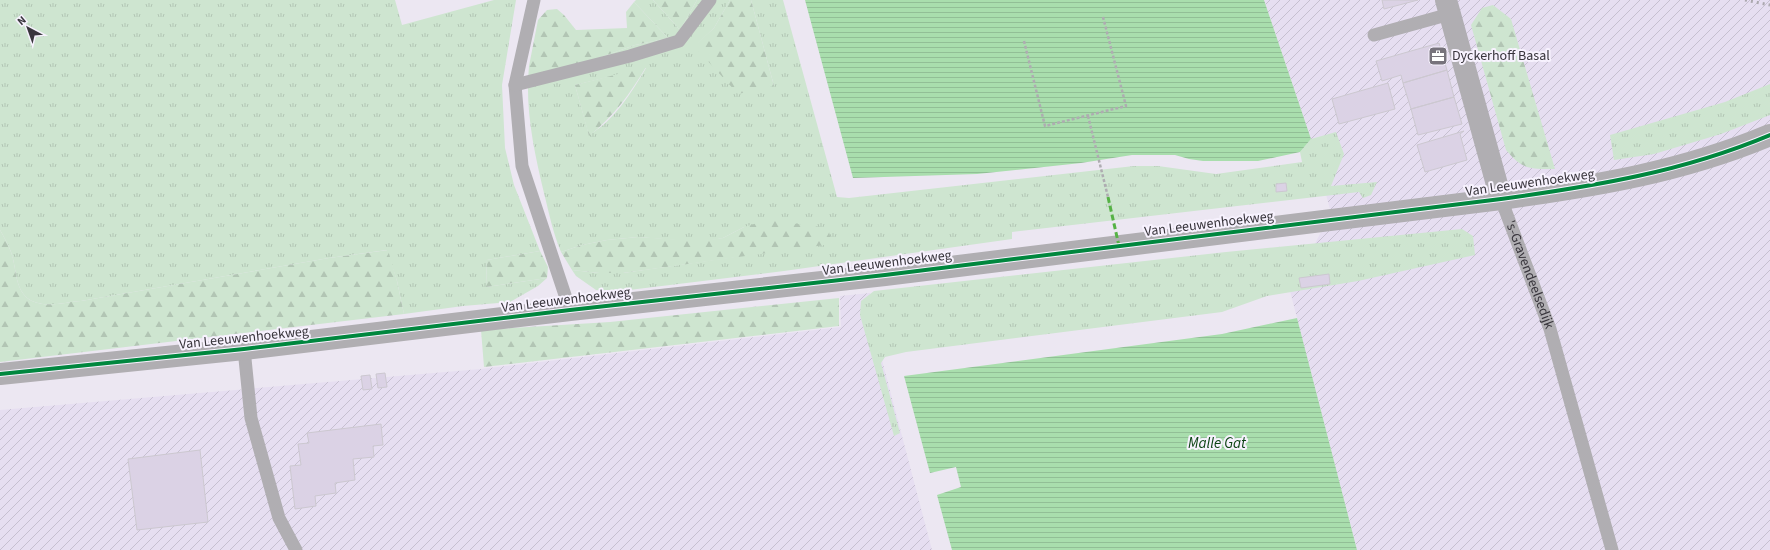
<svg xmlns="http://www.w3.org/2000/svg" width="1770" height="550" font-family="'Source Sans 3',sans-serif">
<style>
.industrial{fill:url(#industrial-furrows)}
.grass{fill:url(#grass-tufts);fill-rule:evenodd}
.forest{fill:url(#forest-firs)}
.water{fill:url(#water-rules)}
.building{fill:#dbd2e5;stroke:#ccc8d0}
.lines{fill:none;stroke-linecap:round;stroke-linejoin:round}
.path{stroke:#aeacb1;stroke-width:2.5;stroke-dasharray:3 2;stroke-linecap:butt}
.lane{stroke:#b0aeb2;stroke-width:13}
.street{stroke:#b0aeb2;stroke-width:22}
.rail{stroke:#aba8ae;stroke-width:3;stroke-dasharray:2 4;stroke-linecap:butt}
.quiet{stroke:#56b246;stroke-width:3;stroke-dasharray:6 3;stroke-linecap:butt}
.cycleway-casing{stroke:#f7f2fe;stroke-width:6}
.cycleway{stroke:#00873e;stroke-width:4}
.labels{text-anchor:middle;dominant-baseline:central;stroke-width:4;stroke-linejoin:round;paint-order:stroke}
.poi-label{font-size:14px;fill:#38353c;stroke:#f7f2fe;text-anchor:start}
.street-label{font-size:14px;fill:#38353c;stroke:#f7f2fe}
.water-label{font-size:15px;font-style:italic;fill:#0c4414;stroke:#f7f2fe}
</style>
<defs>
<pattern id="industrial-furrows" width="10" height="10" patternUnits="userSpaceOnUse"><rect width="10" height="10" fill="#e6def1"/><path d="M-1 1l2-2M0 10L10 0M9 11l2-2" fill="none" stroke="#c6bfd0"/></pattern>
<pattern id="grass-tufts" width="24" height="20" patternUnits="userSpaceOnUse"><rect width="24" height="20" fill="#cee5d0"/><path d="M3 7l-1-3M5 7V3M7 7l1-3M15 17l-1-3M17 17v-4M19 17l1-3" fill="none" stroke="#b2c5b4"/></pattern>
<pattern id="forest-firs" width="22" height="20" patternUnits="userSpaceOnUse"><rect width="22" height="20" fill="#cee5d0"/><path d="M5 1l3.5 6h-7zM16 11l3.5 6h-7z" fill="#b2c5b4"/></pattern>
<pattern id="water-rules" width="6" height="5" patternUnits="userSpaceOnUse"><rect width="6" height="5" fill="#a9dead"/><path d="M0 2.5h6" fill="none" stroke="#92bf96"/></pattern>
</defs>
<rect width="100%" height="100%" fill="#ece7f2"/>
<path class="industrial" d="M 1264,0 L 1770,0 L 1770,550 L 1357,550 L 1290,291 L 1331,213 L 1311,139 Z
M 870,293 L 882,360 L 932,550 L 0,550 L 0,410 L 481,369 L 841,327 L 840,296 Z"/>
<path class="grass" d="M 0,0 L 395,0 L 402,25 L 494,0 L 516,0 L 502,85 L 505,148 L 514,185 L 540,251 L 487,260 L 486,287 L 547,278 L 538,286 L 510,302 L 463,306 L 404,314 L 397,281 L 387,250 L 329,258 L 81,301 C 66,302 46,308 32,301 C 14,292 17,268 11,252 C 8,244 4,237 0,230 Z
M 636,0 L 653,0 L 680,30 L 697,0 L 730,0 L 714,28 L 695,46 L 774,86 L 751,0 L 783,0 L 837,197 L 849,198 L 1134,166 L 1158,166 L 1216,174 L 1302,162 L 1300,152 L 1311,139 L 1336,132 L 1344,154 L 1331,186 L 1377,182 L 1371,195 L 1363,198 L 1359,192 L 1012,232 L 1012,239 L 784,271 L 621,291 L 596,290 L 576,276 L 572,270 L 599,273 L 623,273 L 832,243 L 744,227 L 723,238 L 701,242 L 638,237 L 607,240 L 582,245 L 561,252 C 553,233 549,213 544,193 C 535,155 527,119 528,80 L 556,73 L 635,45 L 668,38 L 634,2 ZM 646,68 C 631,93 615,120 589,135 L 575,85 Z
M 1770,84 L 1770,115 L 1721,134 L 1654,154 L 1614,160 L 1610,135 L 1725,102 Z
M 1462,229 L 1473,236 L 1475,255 L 1358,281 L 1267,296 L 1222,312 L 906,352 L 885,357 L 881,363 L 900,433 L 894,436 L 860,315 L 861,301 L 874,291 L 1226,252 Z"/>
<path class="forest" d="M 653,0 L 697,0 L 680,30 Z
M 730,0 L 751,0 L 774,86 L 738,94 L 694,46 L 714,28 Z
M 634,2 L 668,38 L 635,45 L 556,73 L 528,80 L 529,66 L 538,20 L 547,10 L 557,9 L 564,15 L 576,30 L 627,28 L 626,12 Z
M 1493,5 L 1511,19 L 1555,169 C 1529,169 1523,170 1506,150 L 1471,25 L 1482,8 Z
M 646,67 C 630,94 614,116 589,136 L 575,85 Z
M 767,220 L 828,228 L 832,244 L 623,273 L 599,273 L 572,270 L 561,252 L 582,245 L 607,240 L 638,237 L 701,241 L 723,238 L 744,227 Z
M 0,230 C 4,237 8,244 11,252 C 17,268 14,292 32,301 C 46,308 66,302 81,301 L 329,258 L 388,250 L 397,281 L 404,314 L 0,362 Z
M 540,251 L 548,267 L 547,278 L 486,287 L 487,260 Z
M 839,298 L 839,326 L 484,367 L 481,330 L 610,322 Z"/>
<path class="water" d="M 805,0 L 1264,0 L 1311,139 L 1300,152 L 1258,161 L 1203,161 L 1189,159 L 1175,155 L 1132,155 L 1081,163 L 977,174 L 853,178 Z
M 1297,318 L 1357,550 L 952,550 L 937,495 L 961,487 L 956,467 L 930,473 L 904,376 L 1222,334 Z"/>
<path class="building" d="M 1382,0 L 1418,0 L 1384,9 Z
M 1439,43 L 1447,70 L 1403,83 L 1401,75 L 1382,81 L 1376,61 Z
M 1447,70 L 1454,97 L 1411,109 L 1403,83 Z
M 1388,83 L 1395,109 L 1339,124 L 1332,99 Z
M 1454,97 L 1462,124 L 1418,135 L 1411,109 Z
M 1464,131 L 1460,134 L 1467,160 L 1425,172 L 1417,145 Z
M 1286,183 L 1287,191 L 1276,192 L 1276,184 Z
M 1329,274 L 1330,284 L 1301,288 L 1299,278 Z
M 385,373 L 387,387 L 378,388 L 376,374 Z
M 370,375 L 372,389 L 363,390 L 361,376 Z
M 381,424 L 383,445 L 373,446 L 374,457 L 353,459 L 355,480 L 335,483 L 336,493 L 315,496 L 316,506 L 295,509 L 290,466 L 301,465 L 298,444 L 309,443 L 307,433 Z
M 200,450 L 208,522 L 137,530 L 128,459 Z"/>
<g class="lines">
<path class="path" d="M 1024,41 L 1045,126 L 1126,106 L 1103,17
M 1088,116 L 1108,197"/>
<g class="lane">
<path d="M 534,0 L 515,85 L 522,166 L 570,310"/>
<path d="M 1374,35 L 1450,14"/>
<path d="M 515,85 L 630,56 L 679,41 L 710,0"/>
<path id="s1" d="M 1501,199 L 1550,329 L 1612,550"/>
<path d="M 244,349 L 251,418 L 279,518 L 296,550"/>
</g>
<path class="street" d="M 1446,0 L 1501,199
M 0,374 L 244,349 L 570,310 L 885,275 L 1501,199 C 1595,186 1682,172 1770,135"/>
<path class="rail" d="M 1745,0 L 1770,5"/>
<path class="quiet" d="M 1108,197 L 1119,246"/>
<defs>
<path id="cycleway" d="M 0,374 L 244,349 L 570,310 L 885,275 L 1501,199 C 1595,186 1682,172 1770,135"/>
</defs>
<use href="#cycleway" class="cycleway-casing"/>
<use href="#cycleway" class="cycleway"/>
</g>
<defs>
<symbol id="office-square" viewBox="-11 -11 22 22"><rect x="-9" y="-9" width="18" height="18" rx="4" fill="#77737c" stroke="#f7f2fe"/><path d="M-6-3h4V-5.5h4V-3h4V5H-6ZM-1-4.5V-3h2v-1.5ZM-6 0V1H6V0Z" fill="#fff"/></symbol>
</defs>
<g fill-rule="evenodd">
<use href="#office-square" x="1427" y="45" width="22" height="22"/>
</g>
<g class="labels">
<g class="poi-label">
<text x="1452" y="56">Dyckerhoff Basal</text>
</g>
<g class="street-label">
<text transform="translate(1530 183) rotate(-8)">Van Leeuwenhoekweg</text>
<text transform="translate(1209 224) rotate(-7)">Van Leeuwenhoekweg</text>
<text transform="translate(887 263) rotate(-7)">Van Leeuwenhoekweg</text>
<text stroke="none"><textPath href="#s1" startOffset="81">'s-Gravendeelsedijk</textPath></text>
<text transform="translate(566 300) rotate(-7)">Van Leeuwenhoekweg</text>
<text transform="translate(244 338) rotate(-6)">Van Leeuwenhoekweg</text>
</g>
<g class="water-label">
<text x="1217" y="443">Malle Gat</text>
</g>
</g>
<g transform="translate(28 28) rotate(319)" stroke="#f7f2fe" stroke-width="3" paint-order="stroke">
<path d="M0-3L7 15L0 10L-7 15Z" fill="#38353c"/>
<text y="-6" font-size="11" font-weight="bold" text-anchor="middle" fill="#38353c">N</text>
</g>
</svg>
